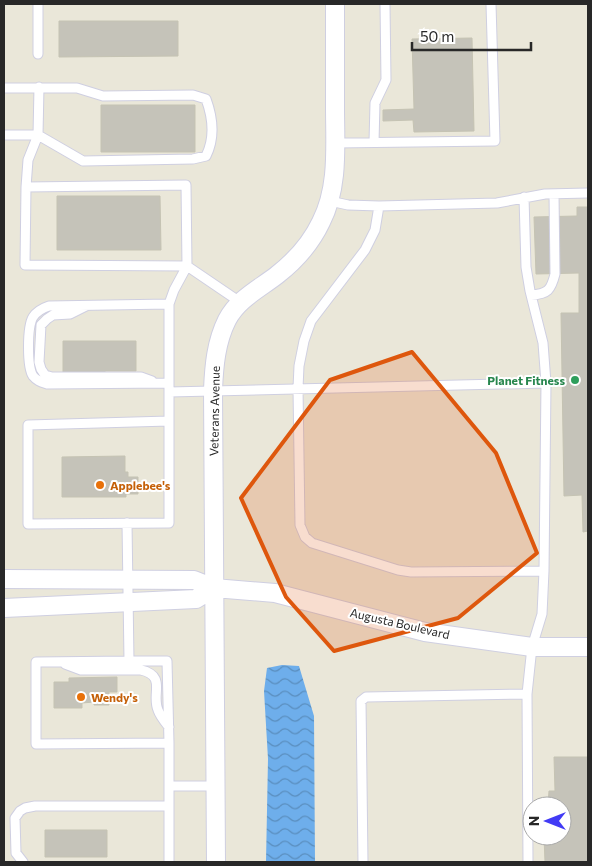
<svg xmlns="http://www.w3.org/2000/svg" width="592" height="866" font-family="Commissioner,sans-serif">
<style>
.water{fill:url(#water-waves)}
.building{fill:#c5c3b9;stroke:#c5c3b3}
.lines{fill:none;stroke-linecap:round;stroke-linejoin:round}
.service-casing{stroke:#cfcfe1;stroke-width:11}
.minor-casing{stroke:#cfcfe1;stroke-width:20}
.service{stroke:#fff;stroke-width:9}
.minor{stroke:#fff;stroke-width:18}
.marked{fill:#de570d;fill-opacity:0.2;stroke:#de570d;stroke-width:4;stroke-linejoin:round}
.leisure-dot{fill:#2e9e5b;stroke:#fff;stroke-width:2}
.food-dot{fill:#e8710a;stroke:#fff;stroke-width:2}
.labels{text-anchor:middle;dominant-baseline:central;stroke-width:4;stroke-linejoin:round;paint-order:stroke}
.leisure-label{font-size:12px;font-weight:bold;fill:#27864d;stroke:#fff;text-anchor:end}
.street-label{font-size:12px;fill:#282828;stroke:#fff}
.food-label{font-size:12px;font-weight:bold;fill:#c56008;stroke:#fff;text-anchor:start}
</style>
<defs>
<pattern id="water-waves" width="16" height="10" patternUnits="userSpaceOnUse" patternTransform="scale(1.25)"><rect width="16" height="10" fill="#6eaeeb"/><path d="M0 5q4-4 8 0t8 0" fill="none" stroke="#5a8ebe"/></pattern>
</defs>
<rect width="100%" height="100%" fill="#eae7d9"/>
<path class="water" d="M 282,665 L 299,666 L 314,716 L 315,862 L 266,862 L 268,759 L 264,691 L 267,668 Z"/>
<path class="building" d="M 59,21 L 178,21 L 178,56 L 59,57 Z
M 472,38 L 474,131 L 414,132 L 413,120 L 383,121 L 383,110 L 414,109 L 412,39 Z
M 101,105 L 195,105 L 195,152 L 101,152 Z
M 57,196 L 160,196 L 161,250 L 57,250 Z
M 577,207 L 588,207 L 588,531 L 583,532 L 582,495 L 564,496 L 561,313 L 579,313 L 579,273 L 536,274 L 534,217 L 577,216 Z
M 63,341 L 136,341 L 136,371 L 105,371 L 105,375 L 91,375 L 91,372 L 63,372 Z
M 125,456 L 125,472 L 128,472 L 128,477 L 138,477 L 138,494 L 126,494 L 126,497 L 62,497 L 62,457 Z
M 117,677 L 117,692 L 109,692 L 109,705 L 94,705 L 94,702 L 82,703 L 82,708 L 54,708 L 54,682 L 69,682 L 69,678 Z
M 554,757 L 588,757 L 588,862 L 545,862 L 544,836 L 562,836 L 562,806 L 548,806 L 549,791 L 555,791 Z
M 45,830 L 107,830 L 107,857 L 45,857 Z"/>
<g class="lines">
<defs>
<path id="service" d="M 38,4 L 38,54
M 4,88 L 77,88 L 103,96 L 193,95 L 206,99 C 213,118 215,138 206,156 L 193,159 L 83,161 L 38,135 L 4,135
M 374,142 L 375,103 L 386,80 L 385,4
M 335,143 L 495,141 L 491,4
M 26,187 L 28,160 L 38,135 L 39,87
M 524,197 L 526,267 L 530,291 L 543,343 L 546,383 L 544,571 L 542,614 L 532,647 L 527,694 L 528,862
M 330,201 L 348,205 L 379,206 L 497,203 L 545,194 L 588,193
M 379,206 L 375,230 L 365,250 L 311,321 L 304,341 L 299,366 L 298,388 L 300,525 L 305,537 L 312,543 L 398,570 L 411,572 L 544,571
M 531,295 C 548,294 551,290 555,274 L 554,194
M 86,306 L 70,314 L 53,315 L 47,319 L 41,325 L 39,362 L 41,369 L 45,375 L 52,377 L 141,377 L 152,381
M 169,383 L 47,384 C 41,382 37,381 33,376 C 27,367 27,327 33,317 C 37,311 43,308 49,306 L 169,304
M 169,392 L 546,383
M 169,421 L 28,425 L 28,524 L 169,523 C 169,450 169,377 169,304 L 174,290 L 187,266 L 186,185 L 26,187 L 25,265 L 187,266 L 240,302
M 127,523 L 129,661
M 129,661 L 167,661 L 169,743 L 36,744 L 36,662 Z
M 65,664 L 81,670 L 141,670 C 167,676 151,694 158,710 C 160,716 165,722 169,727
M 169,743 L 169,862
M 169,786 L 215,786
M 23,862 L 16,853 L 15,818 L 20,811 L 25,808 L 35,806 L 169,806
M 363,862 L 361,701 L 366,697 L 527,694"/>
<path id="minor" d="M 4,579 L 194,580 L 214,588 L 275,593 L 425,632 L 532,647 L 588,647
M 4,608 L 196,599 L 214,588
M 216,862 L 213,390 C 214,366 216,342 227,320 C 238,299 259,289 277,275 C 295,261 311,243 321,222 C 339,187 335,146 335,107 C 335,72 335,38 335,4"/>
</defs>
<use href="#service" class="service-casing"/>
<use href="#minor" class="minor-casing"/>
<use href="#service" class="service"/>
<use href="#minor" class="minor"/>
</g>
<path class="marked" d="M 412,352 L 496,453 L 537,553 L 458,618 L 334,651 L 286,597 L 241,498 L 330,380 Z"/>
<circle class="leisure-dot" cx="575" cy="380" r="5"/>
<g class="food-dot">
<circle cx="100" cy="485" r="5"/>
<circle cx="81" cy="697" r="5"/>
</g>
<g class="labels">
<g class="leisure-label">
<text x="565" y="380">Planet Fitness</text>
</g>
<g class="street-label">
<text transform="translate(214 411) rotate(-89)">Veterans Avenue</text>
<text transform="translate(400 623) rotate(13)">Augusta Boulevard</text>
</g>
<g class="food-label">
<text x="110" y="485">Applebee's</text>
<text x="91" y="697">Wendy's</text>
</g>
</g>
<rect width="592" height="866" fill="none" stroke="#282828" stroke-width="10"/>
<g transform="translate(547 821) rotate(270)"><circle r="24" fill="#ffffff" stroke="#a9a9a9"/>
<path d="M0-4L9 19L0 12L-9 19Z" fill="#423bf5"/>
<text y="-8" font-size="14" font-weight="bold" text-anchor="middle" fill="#282828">N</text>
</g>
<path d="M412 42v8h119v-8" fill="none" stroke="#282828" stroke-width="2.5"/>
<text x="420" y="42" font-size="15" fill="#282828" stroke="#ffffff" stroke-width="4" paint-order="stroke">50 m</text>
</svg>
